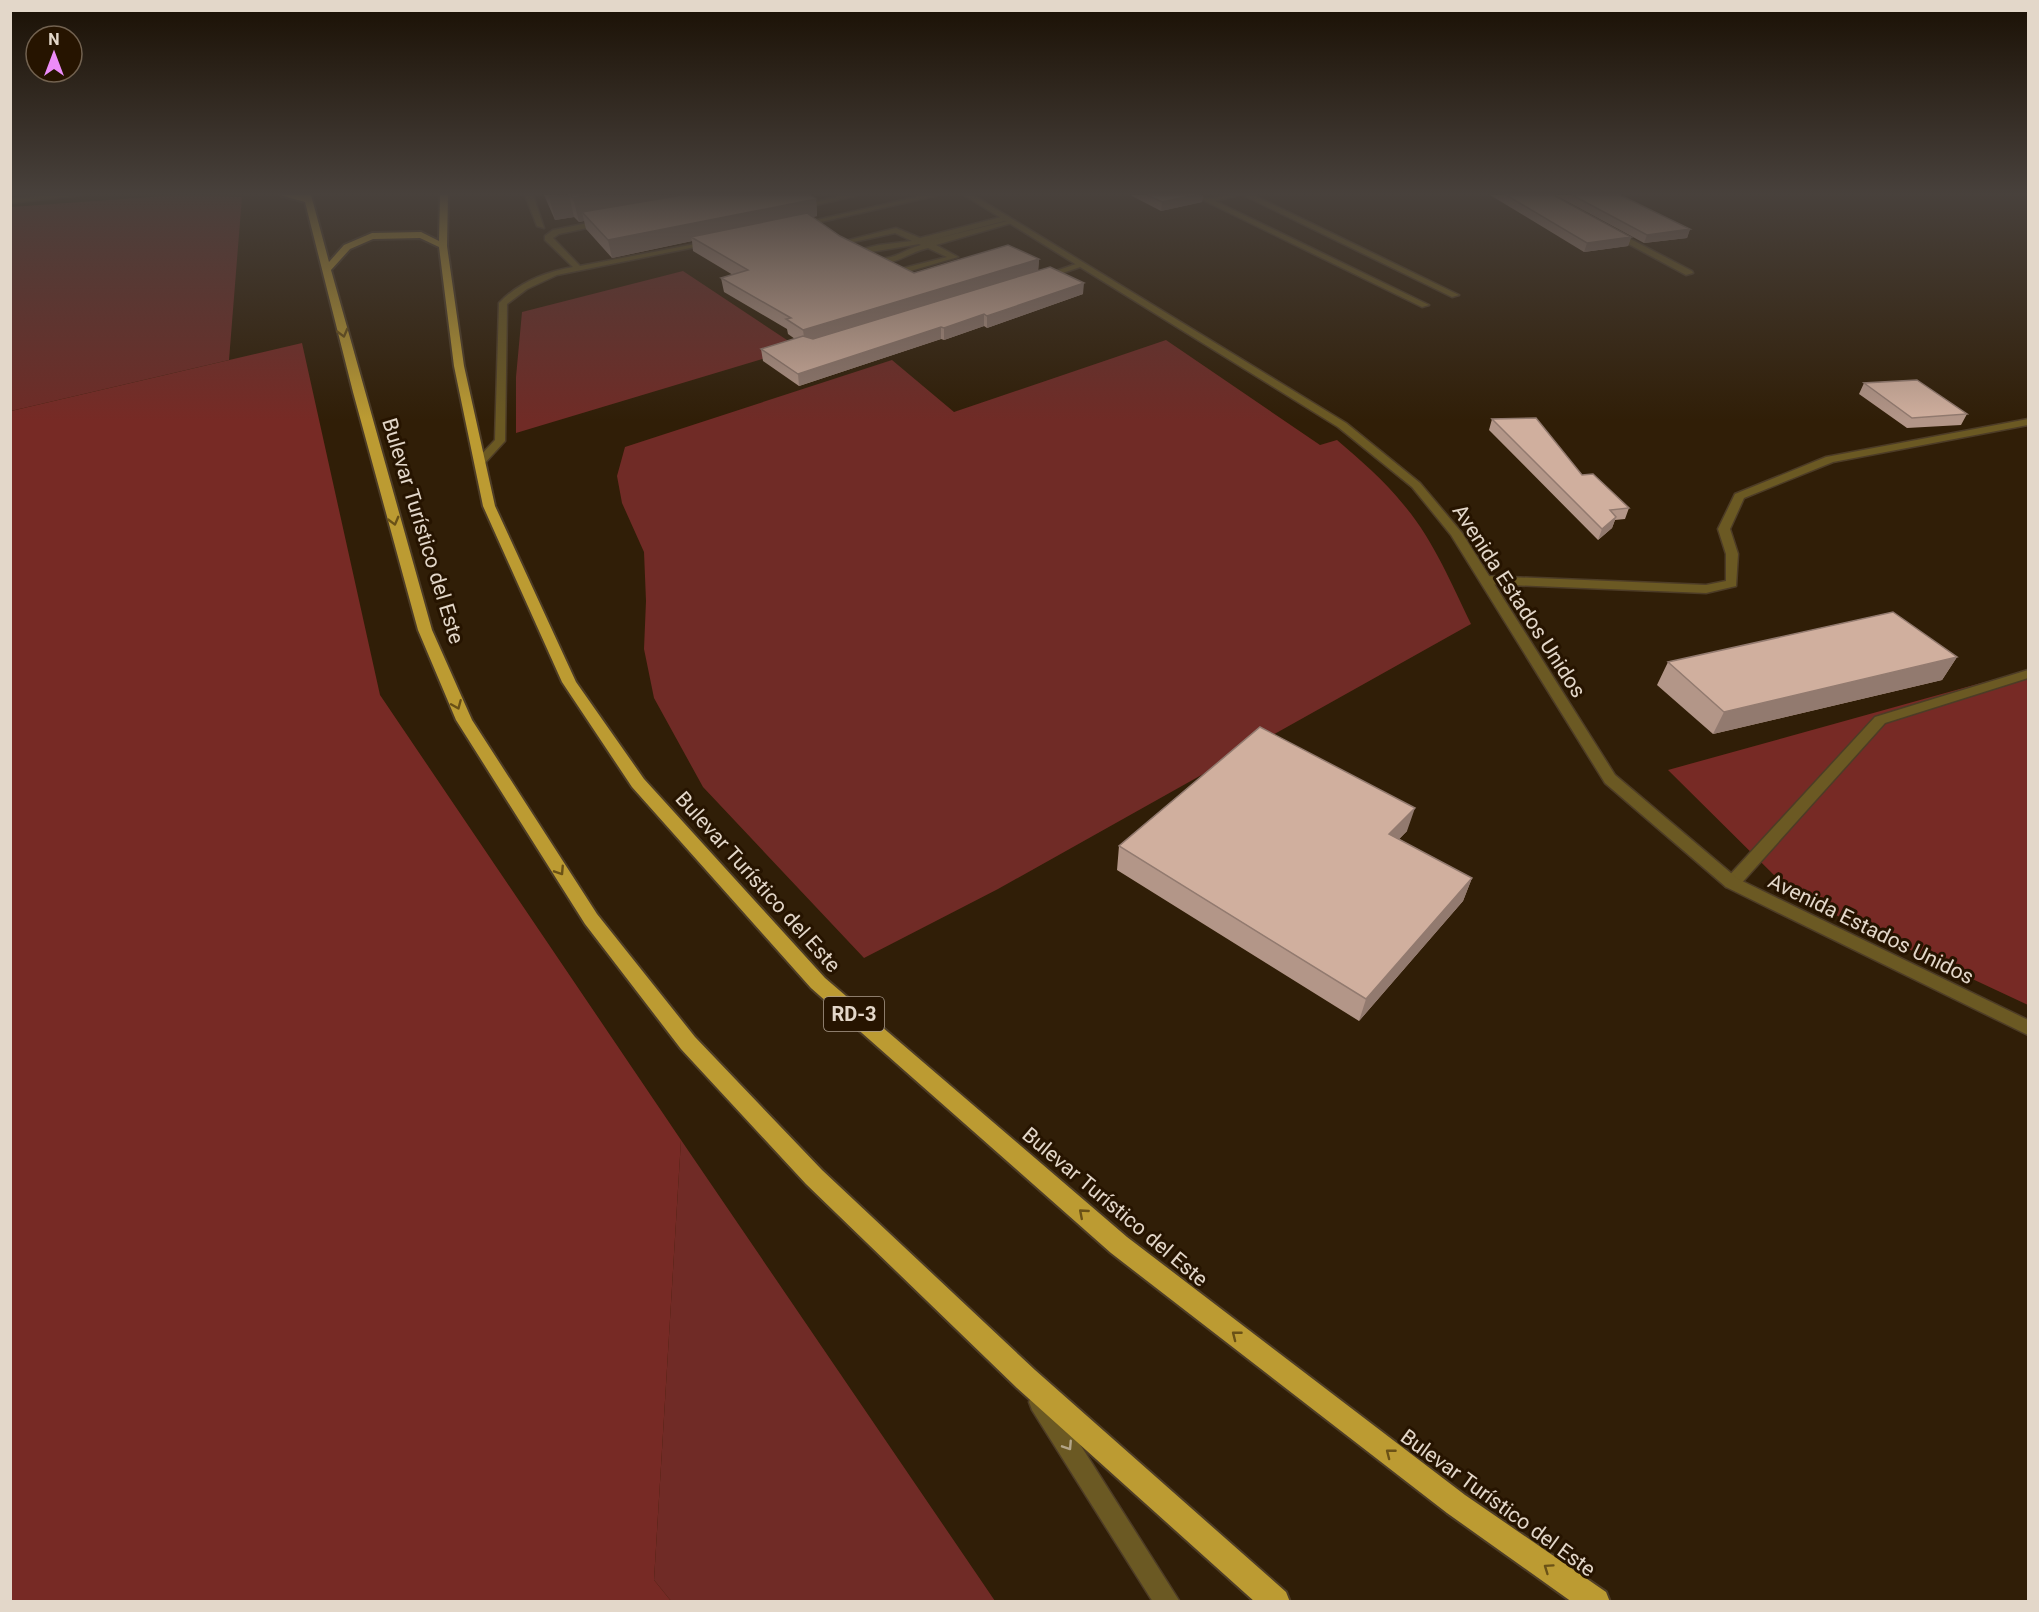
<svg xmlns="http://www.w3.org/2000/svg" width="2039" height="1612" font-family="Roboto,sans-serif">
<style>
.green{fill:#702b26}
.forest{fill:#772a25}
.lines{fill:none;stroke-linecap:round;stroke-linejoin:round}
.service-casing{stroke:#4d3c26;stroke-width:3}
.minor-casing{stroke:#4d3c26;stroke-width:3}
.tertiary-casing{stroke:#4d3c26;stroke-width:3}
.trunk-casing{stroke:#4d3c26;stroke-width:4}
.service{fill:#6b5923;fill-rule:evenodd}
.minor{fill:#6b5923;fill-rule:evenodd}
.tertiary{fill:#6b5923;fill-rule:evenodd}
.trunk{fill:#bc9b32;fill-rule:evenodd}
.wall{fill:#b39688}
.shaded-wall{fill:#927a6f}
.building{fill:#d0af9e;stroke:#927a6f;stroke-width:1.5}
.oneway{stroke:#6a5116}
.oneway2{stroke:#b3a587}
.labels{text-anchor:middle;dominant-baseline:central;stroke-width:6;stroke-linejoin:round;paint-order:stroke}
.shield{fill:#261400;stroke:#aa9c8d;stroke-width:1.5}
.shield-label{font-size:20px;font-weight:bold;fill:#e3d7c9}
.street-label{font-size:21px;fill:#e3d7c9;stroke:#261400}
</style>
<rect width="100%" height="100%" fill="#301e07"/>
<path class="green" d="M 179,195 L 242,197 L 229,360 L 11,411 L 11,207 Z
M 683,271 L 799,348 L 516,433 L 516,377 L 522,312 Z
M 1166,340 L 1320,445 L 1337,440 C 1360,460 1384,480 1403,504 C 1433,539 1451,583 1471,624 L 998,889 L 864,958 L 703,787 L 654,698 L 644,649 L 646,601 L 644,552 L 622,503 L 617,476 L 625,447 L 892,360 L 954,412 Z
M 681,1140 L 995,1601 L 671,1601 L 654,1580 Z"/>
<path class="forest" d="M 302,343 L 380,695 L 681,1140 L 654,1580 L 671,1601 L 11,1601 L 11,411 Z
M 2028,670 L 2028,1005 L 1795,896 L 1668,770 Z"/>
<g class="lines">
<defs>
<path id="service" d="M 525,195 L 533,195 L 544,228 L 537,226 Z
M 844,195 L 859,195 L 812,206 L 808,204 Z
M 925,195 L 939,195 L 799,227 L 795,225 Z
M 1005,216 L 1008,216 L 1008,220 L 927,241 L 1011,220 L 1015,222 L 936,245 L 958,257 L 907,272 L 903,270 L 904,268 L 947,257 L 928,248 C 897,256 893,272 859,257 L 858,250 L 879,245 L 912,241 L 895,233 L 849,243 L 845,241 L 896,228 L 920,238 ZM 919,244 L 921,245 C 899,251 889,266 865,253 Z
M 603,220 L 606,220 L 606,224 L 559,234 L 553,238 L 580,266 L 711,241 L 715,243 L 557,275 L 527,289 L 507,304 L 505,441 L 484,464 L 476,464 L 476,460 L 495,440 L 499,303 C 518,283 545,272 573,267 L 545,240 L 545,236 L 553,230 Z
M 1040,1391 L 1048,1394 L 1180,1602 L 1153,1602 L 1032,1410 L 1029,1402 L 1032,1394 Z"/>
<path id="minor" d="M 53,195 L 82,195 L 10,203 L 10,199 Z
M 1193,195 L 1208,198 L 1238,195 L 1215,201 L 1429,305 L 1422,307 Z
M 1243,195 L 1253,195 L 1459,295 L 1452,297 Z
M 1613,230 L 1692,271 L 1693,273 L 1686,275 L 1610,234 L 1610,230 Z
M 1079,263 L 1086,265 L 1045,279 L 1038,277 Z
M 2028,419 L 2028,425 L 1833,462 L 1744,498 L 1730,529 L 1738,554 L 1736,586 L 1706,593 L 1486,584 L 1480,580 L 1486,576 L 1706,585 L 1726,581 L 1726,554 L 1718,529 L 1735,494 L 1826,457 Z
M 2028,670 L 2028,678 L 1885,723 L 1738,887 L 1726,887 L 1724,883 L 1726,879 L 1875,717 Z"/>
<path id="tertiary" d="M 964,195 L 973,195 L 1346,423 L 1420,483 L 1462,533 L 1615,775 L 1738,879 L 2028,1020 L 2028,1035 L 1726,887 L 1605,783 L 1451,535 L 1412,487 L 1338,427 Z"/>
<path id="trunk" d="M 280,195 L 311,195 L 329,262 L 344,245 L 372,233 L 421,232 L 439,241 L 440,195 L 448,195 L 447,246 L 464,366 L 495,506 L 576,682 L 644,779 L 825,978 L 1127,1237 L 1465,1495 L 1606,1592 L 1610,1602 L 1572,1602 L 1447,1513 L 1111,1253 L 811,988 L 632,787 L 562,682 L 483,506 L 454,366 L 439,247 L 420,238 L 373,239 L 350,249 L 331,270 L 432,630 L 472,720 L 597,914 L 695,1037 L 822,1170 L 1035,1370 L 1286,1592 L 1290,1602 L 1255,1602 L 1017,1388 L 806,1184 L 681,1049 L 585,924 L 456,720 L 418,630 L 353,392 L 305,202 Z"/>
</defs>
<use href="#service" class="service-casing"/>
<use href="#minor" class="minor-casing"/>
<use href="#tertiary" class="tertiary-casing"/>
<use href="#trunk" class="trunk-casing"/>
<use href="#service" class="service"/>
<use href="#minor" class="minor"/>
<use href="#tertiary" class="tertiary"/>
<use href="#trunk" class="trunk"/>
</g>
<path class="wall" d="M 544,195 L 811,195 L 816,199 L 817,216 L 813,217 L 840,236 L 914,273 L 1039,259 L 1038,271 L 1083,294 L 987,328 L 984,326 L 944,340 L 941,339 L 799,386 L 763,361 L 761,349 L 795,339 L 788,334 L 787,329 L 724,292 L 721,278 L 733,275 L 693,251 L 692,241 L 612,258 L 586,229 L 584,221 L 579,222 L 574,217 L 555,220 Z
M 1130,195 L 1203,195 L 1202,202 L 1161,211 Z
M 1490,195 L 1553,195 L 1631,237 L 1628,246 L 1584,252 Z
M 1555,195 L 1620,195 L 1690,229 L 1687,238 L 1644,243 Z
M 1864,383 L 1967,414 L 1961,425 L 1907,428 L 1859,394 Z
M 1492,419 L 1582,475 L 1629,508 L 1625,519 L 1615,520 L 1612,528 L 1598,540 L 1489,430 Z
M 1957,657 L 1942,680 L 1713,734 L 1657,685 L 1668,662 Z
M 1407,831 L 1399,839 L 1472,878 L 1463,901 L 1359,1021 L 1117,870 L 1119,846 Z"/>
<path class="shaded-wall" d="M 558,195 L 569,195 L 574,217 L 555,220 L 549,196 Z
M 590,195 L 691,195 L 582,212 L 584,221 L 579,222 L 573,198 Z
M 1195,195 L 1203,195 L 1202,202 L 1161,211 L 1162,202 Z
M 816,199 L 817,216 L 696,241 L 691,237 L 692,241 L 612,258 L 608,240 Z
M 1690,229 L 1687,238 L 1644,243 L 1647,235 Z
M 1631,237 L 1628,246 L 1584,252 L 1587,243 Z
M 1039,259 L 1038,273 L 805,345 L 803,330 Z
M 1084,283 L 1083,294 L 987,328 L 987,316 Z
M 984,314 L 984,326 L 944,340 L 944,328 Z
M 941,327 L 941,339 L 799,386 L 798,374 Z
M 1616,517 L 1612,528 L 1598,540 L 1602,529 Z
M 1957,657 L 1942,680 L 1713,734 L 1724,712 Z
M 1415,808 L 1407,831 L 1382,857 L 1389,834 Z
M 1472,878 L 1463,901 L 1359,1021 L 1366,999 Z"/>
<path class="building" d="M 570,195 L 590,195 L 573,198 Z
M 682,195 L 811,195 L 816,199 L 608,240 L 582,212 Z
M 1147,195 L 1195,195 L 1162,202 Z
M 1506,195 L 1553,195 L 1631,237 L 1587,243 Z
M 1572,195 L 1620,195 L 1690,229 L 1647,235 Z
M 807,213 L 840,236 L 914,273 L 1008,245 L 1039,259 L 803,330 L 786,319 L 791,318 L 721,278 L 748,270 L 691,237 Z
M 1050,267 L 1084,283 L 987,316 L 984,314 L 944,328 L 941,327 L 798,374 L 761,349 L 803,336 L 813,339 Z
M 1917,380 L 1967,414 L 1912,418 L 1864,383 Z
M 1536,418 L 1582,475 L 1593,474 L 1629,508 L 1610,510 L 1616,517 L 1602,529 L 1492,419 Z
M 1893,612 L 1957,657 L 1724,712 L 1668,662 Z
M 1260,727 L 1415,808 L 1389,834 L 1472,878 L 1366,999 L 1119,846 Z"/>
<defs><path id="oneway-chevron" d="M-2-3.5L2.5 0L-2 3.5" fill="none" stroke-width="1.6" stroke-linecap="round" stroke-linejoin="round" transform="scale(1.5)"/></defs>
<g class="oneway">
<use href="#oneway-chevron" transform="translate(343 333) rotate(75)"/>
<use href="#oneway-chevron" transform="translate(394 521) rotate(75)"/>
<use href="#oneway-chevron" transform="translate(457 705) rotate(67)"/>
<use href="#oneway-chevron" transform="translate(560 871) rotate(57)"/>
<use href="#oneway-chevron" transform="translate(1083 1213) rotate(-139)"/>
<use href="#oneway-chevron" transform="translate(1236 1335) rotate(-142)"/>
<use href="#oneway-chevron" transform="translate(1390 1453) rotate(-142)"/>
<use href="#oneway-chevron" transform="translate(1548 1568) rotate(-145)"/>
</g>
<use class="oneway2" href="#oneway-chevron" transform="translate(1068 1446) rotate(57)"/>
<linearGradient id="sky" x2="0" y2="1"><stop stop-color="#1a1004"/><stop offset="0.46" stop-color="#48413c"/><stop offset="1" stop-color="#48413c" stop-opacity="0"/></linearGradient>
<rect width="2039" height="421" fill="url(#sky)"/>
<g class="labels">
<rect class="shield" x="824" y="997" width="60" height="34" rx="4.5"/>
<g class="shield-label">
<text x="854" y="1014">RD-3</text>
</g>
<g class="street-label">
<text transform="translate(423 531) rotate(73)">Bulevar Turístico del Este</text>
<text transform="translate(1519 601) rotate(57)">Avenida Estados Unidos</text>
<text transform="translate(758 882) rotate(48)">Bulevar Turístico del Este</text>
<text transform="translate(1871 929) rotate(26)">Avenida Estados Unidos</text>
<text transform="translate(1115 1207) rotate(40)">Bulevar Turístico del Este</text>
<text transform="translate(1498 1503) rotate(36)">Bulevar Turístico del Este</text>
</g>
</g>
<rect width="2039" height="1612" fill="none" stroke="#e3d7c9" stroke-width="24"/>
<g transform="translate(54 54)"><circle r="28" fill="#261400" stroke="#726250" stroke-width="1.5"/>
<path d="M0-4.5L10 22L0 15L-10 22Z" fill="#ed8cf9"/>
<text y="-9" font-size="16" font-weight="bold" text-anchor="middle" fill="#e3d7c9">N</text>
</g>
</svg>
